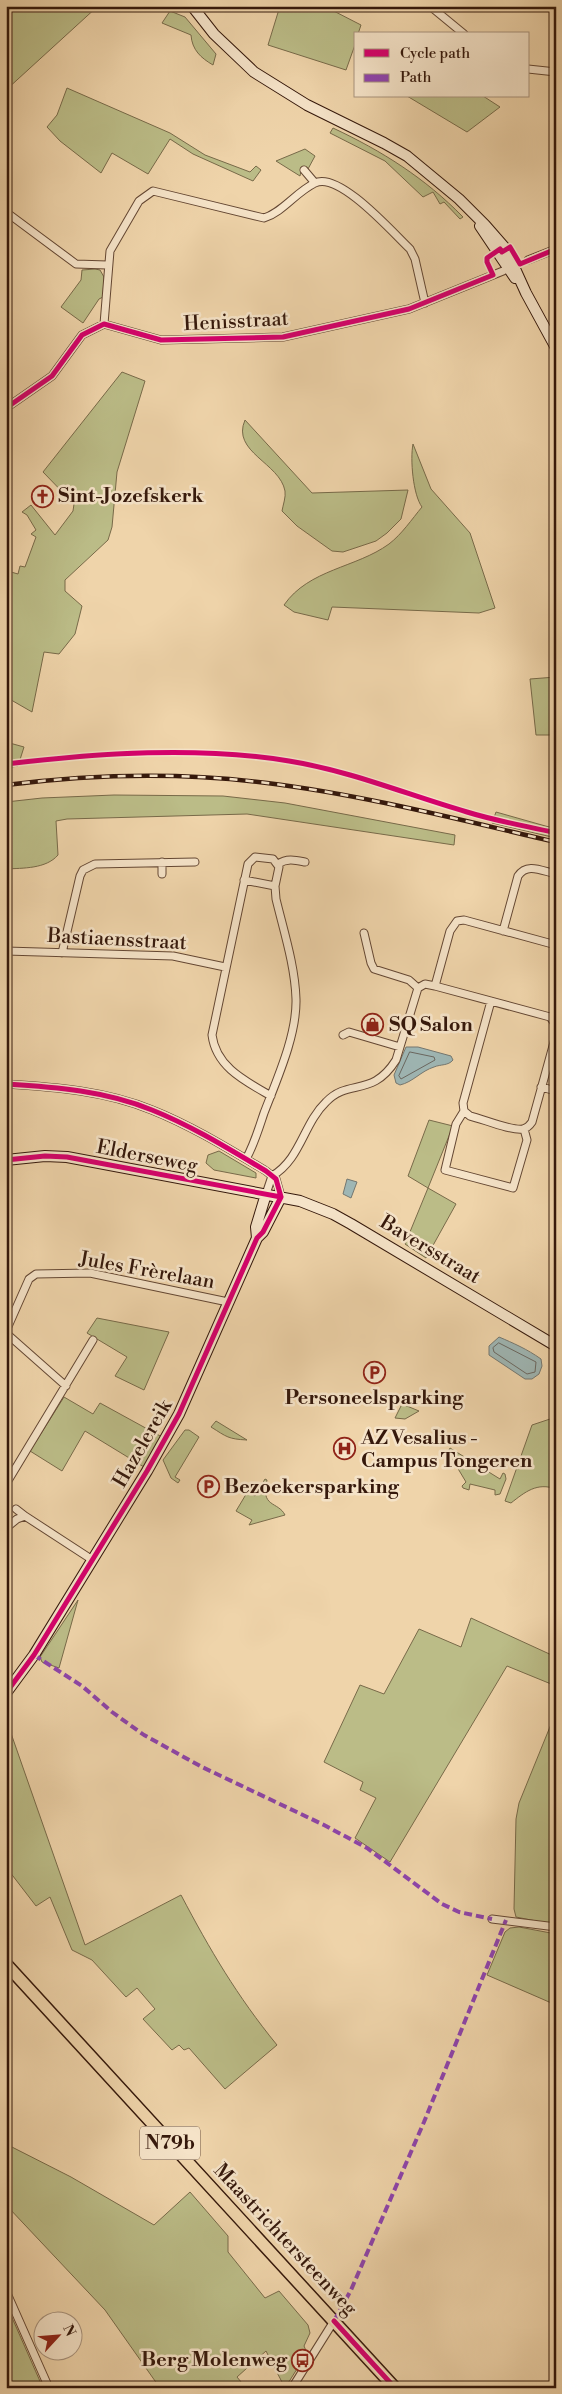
<svg xmlns="http://www.w3.org/2000/svg" width="562" height="2394" font-family="'Libre Bodoni',serif">
<style>
.green{fill:#bbbc87;stroke:#786a49}
.water{fill:#9eb6b4;stroke:#747770}
.lines{fill:none;stroke-linecap:round;stroke-linejoin:round}
.shore{stroke:#6a6760;stroke-width:1}
.street-casing{stroke:#644733;stroke-width:9}
.secondary-casing{stroke:#35180b;stroke-width:12}
.primary-casing{stroke:#35180b;stroke-width:14}
.street{stroke:#f5e3c8;stroke-width:7}
.secondary{stroke:#f5e3c8;stroke-width:10}
.primary{stroke:#efd4aa;stroke-width:11}
.rail-casing{stroke:#35180b;stroke-width:4.5}
.rail{stroke:#f5e3c8;stroke-width:2.5;stroke-dasharray:8;stroke-linecap:butt}
.quiet{stroke:#8e44ad;stroke-width:4;stroke-dasharray:8 4;stroke-linecap:butt}
.cycleway-casing{stroke:#f5e3c8;stroke-width:8}
.cycleway{stroke:#d6006c;stroke-width:5}
.labels{text-anchor:middle;dominant-baseline:central;stroke-width:5;stroke-linejoin:round;paint-order:stroke}
.shield{fill:#f5e3c8;stroke:#6f5544;stroke-width:1}
.shield-label{font-size:19px;font-weight:bold;fill:#35180b}
.street-label{font-size:20px;fill:#35180b;stroke:#f5e3c8}
.poi-label{font-size:20px;font-weight:bold;fill:#35180b;stroke:#f5e3c8;text-anchor:start}
</style>
<rect width="100%" height="100%" fill="#efd4aa"/>
<filter id="stains"><feTurbulence type="fractalNoise" baseFrequency=".004" numOctaves="4"/><feColorMatrix values="0 0 0 0 .2 0 0 0 0 .09 0 0 0 0 .02 0 0 0 .5 -.17"/></filter>
<radialGradient id="worn" r=".72"><stop offset=".6" stop-color="#630" stop-opacity="0"/><stop offset="1" stop-color="#630" stop-opacity=".3"/></radialGradient>
<path class="green" d="M 7,6 L 98,6 L 6,90 Z
M 280,6 L 324,6 L 361,25 L 358,34 L 356,34 L 356,42 L 346,70 L 268,45 Z
M 170,11 L 185,17 L 216,54 L 213,65 C 201,58 192,50 191,35 L 162,23 Z
M 67,88 L 170,133 L 205,155 L 250,172 L 256,166 L 261,170 L 253,181 L 193,154 L 170,139 L 148,174 L 112,153 L 101,173 L 60,141 L 47,127 L 57,115 Z
M 407,96 L 483,96 L 500,107 L 467,132 Z
M 333,128 C 382,151 425,178 463,217 L 460,219 L 444,202 L 440,204 L 433,192 L 423,197 L 385,161 L 330,133 Z
M 305,149 L 315,156 L 308,169 L 301,171 L 300,176 L 276,161 Z
M 95,269 L 100,270 L 104,277 L 103,297 L 99,299 L 83,323 L 61,307 L 81,280 L 82,270 Z
M 122,372 L 145,381 L 117,472 L 112,527 L 108,540 L 65,580 L 65,591 L 82,606 L 75,634 L 59,654 L 44,652 L 32,712 L 6,697 L 6,577 L 10,578 L 11,572 L 18,574 L 20,566 L 25,567 L 36,537 L 31,534 L 36,530 L 27,515 L 22,512 L 31,505 L 55,535 L 73,511 L 74,504 L 43,472 Z
M 245,420 L 312,493 L 408,490 L 401,519 L 387,533 L 376,541 L 343,552 L 332,551 L 297,526 L 282,511 C 283,505 286,497 285,491 C 280,463 231,452 245,420 Z
M 413,444 L 431,489 L 470,533 L 495,608 L 479,613 L 332,607 L 328,620 L 294,612 L 284,605 C 309,569 356,568 389,544 C 402,534 412,519 422,507 C 413,495 410,459 413,444 Z
M 556,677 L 556,735 L 536,735 L 530,679 Z
M 6,742 L 24,747 L 18,766 L 6,768 Z
M 114,795 L 223,796 L 285,803 L 455,835 L 454,845 L 247,814 L 67,819 L 56,821 L 58,855 C 46,869 23,868 6,869 L 6,802 L 42,798 Z
M 496,812 L 556,829 L 556,838 L 492,823 Z
M 429,1120 L 453,1126 L 428,1188 L 456,1204 L 426,1258 L 405,1244 L 428,1188 L 408,1176 Z
M 219,1151 L 256,1173 L 256,1178 L 214,1170 L 206,1163 L 208,1155 Z
M 97,1318 L 169,1332 L 144,1390 L 115,1376 L 127,1357 L 87,1333 Z
M 64,1397 L 93,1414 L 100,1403 L 162,1437 L 144,1467 L 85,1431 L 62,1471 L 30,1451 Z
M 402,1404 L 419,1411 L 405,1419 L 395,1418 Z
M 556,1417 L 556,1489 C 537,1482 525,1492 511,1503 L 505,1501 L 532,1425 Z
M 216,1421 L 247,1440 C 228,1439 227,1437 211,1427 Z
M 185,1430 L 189,1430 L 199,1437 L 175,1477 L 180,1480 L 178,1483 L 171,1478 L 163,1460 Z
M 450,1448 L 500,1479 L 503,1473 L 505,1474 L 506,1479 L 500,1494 L 495,1495 L 495,1490 L 470,1484 L 469,1490 L 463,1488 L 462,1486 L 466,1482 L 448,1452 Z
M 265,1479 L 267,1480 C 260,1508 278,1501 285,1515 L 249,1525 L 252,1520 L 236,1511 L 248,1491 L 255,1496 Z
M 78,1600 L 59,1668 L 42,1662 L 40,1657 Z
M 471,1618 L 556,1657 L 556,1686 L 507,1666 L 390,1862 L 355,1838 L 376,1798 L 360,1790 L 363,1782 L 324,1762 L 360,1685 L 384,1694 L 419,1629 L 461,1647 Z
M 556,1712 L 556,1925 L 516,1917 L 514,1909 L 516,1819 L 519,1803 Z
M 6,1719 L 85,1945 L 181,1895 C 210,1950 237,1996 277,2045 L 225,2089 L 189,2048 L 184,2050 L 179,2045 L 172,2050 L 143,2019 L 155,2009 L 137,1988 L 126,1997 L 92,1960 L 72,1950 L 50,1897 L 36,1906 L 6,1867 Z
M 519,1927 L 556,1934 L 556,2005 L 487,1975 L 505,1932 L 510,1928 Z
M 6,2144 L 71,2177 L 154,2225 L 190,2192 L 228,2236 L 228,2252 L 265,2298 L 279,2291 L 308,2325 L 310,2333 L 304,2346 L 307,2353 L 285,2388 L 266,2351 L 237,2377 L 246,2388 L 160,2388 L 105,2310 L 8,2207 L 6,2207 Z
M 6,2304 L 43,2388 L 6,2388 Z"/>
<path class="water" d="M 406,1047 L 418,1047 L 451,1056 L 453,1060 C 448,1066 441,1064 434,1067 C 421,1071 413,1082 400,1085 L 396,1083 L 394,1075 Z
M 347,1179 L 357,1182 L 351,1198 L 343,1194 Z
M 499,1337 C 513,1343 527,1349 541,1359 L 542,1366 L 539,1374 L 532,1379 L 525,1379 L 489,1355 L 489,1346 Z"/>
<g class="lines">
<path class="shore" d="M 410,1052 L 434,1057 L 435,1060 L 401,1079 L 399,1076 Z
M 499,1343 L 536,1362 L 535,1372 L 527,1374 L 494,1352 L 493,1348 Z"/>
<defs>
<path id="street" d="M 430,6 L 464,34
M 528,69 L 556,72
M 304,170 L 315,183
M 6,212 L 76,264 L 107,265
M 528,260 L 556,249
M 104,324 L 110,251 L 139,201 L 153,191 L 264,218 C 283,212 296,192 315,183 C 339,171 393,233 410,249 L 415,259 L 425,303
M 6,408 L 52,376 L 82,335 L 104,324 L 161,340 L 283,337 L 409,309 L 503,271
M 162,862 L 162,874
M 278,864 C 287,858 295,860 305,862
M 244,880 L 275,886
M 503,931 L 518,876 C 527,862 542,871 556,874
M 364,933 L 371,963 L 374,969 L 409,980 L 418,988
M 6,951 L 173,956 L 225,967
M 62,953 L 80,876 L 83,870 L 95,864 L 195,862
M 435,986 L 450,931 L 457,921 L 464,920 L 556,945
M 491,1001 L 463,1103 L 464,1111 L 470,1116 C 483,1119 511,1131 523,1129 C 527,1128 530,1125 532,1122 L 556,1035
M 343,1035 L 349,1032 L 400,1047
M 6,1084 C 56,1087 106,1091 152,1110 C 192,1126 229,1149 266,1171 L 276,1179 L 281,1197
M 541,1087 L 556,1091
M 464,1111 L 456,1124 L 445,1170 L 513,1188 L 527,1140 L 524,1129
M 246,1159 C 254,1145 259,1128 264,1113 C 277,1079 297,1035 296,999 C 295,966 284,932 276,899 L 275,886 L 279,867 L 273,859 L 255,857 L 248,864 L 212,1035 C 216,1067 245,1081 271,1096
M 272,1176 C 301,1159 303,1124 326,1102 C 349,1078 372,1098 396,1060 L 418,988 L 425,984 L 435,986 L 550,1017 L 556,1025
M 266,1194 L 272,1176
M 6,1331 L 29,1279 L 36,1274 L 90,1273 L 228,1302
M 6,1333 L 66,1386
M 6,1484 L 93,1340
M 16,1509 L 25,1516
M 6,1528 L 17,1519 L 25,1516 L 91,1559
M 492,1919 L 556,1927
M 6,2291 L 49,2388
M 292,2388 L 334,2321"/>
<path id="secondary" d="M 192,6 L 214,34 L 254,72 L 307,105 L 384,143 L 407,156 L 459,199 L 485,225 L 506,249 L 526,293 L 556,348
M 480,226 L 515,278
M 6,1160 L 45,1156 L 67,1157 L 300,1201 L 333,1214 L 351,1224 L 556,1346
M 257,1238 L 256,1227 L 266,1194
M 6,1693 L 34,1655 L 147,1471 L 179,1414 L 257,1238 L 263,1232 L 281,1197"/>
<path id="primary" d="M 6,1964 L 395,2388"/>
</defs>
<use href="#street" class="street-casing"/>
<use href="#secondary" class="secondary-casing"/>
<use href="#primary" class="primary-casing"/>
<use href="#street" class="street"/>
<use href="#secondary" class="secondary"/>
<use href="#primary" class="primary"/>
<defs>
<path id="rail" d="M 6,785 C 93,774 180,772 267,783 C 364,795 460,820 556,842"/>
</defs>
<use href="#rail" class="rail-casing"/>
<use href="#rail" class="rail"/>
<path class="quiet" d="M 34,1655 L 82,1686 L 112,1712 L 144,1735 L 202,1767 L 324,1825 L 367,1848 L 442,1904 L 459,1912 L 492,1919
M 334,2321 L 351,2290 L 424,2122 L 506,1920"/>
<defs>
<path id="cycleway" d="M 6,408 L 52,376 L 82,335 L 104,324 L 161,340 L 283,337 L 409,309 L 493,275 L 487,262 L 487,258 L 500,249 L 502,252 L 510,247 L 520,264 L 556,249
M 6,764 C 99,753 197,746 289,761 C 351,771 408,795 467,812 C 496,821 526,826 556,833
M 6,1084 C 56,1087 106,1091 152,1110 C 192,1126 229,1149 266,1171 L 276,1179 L 281,1197
M 6,1160 L 45,1156 L 67,1157 L 281,1197
M 6,1693 L 34,1655 L 147,1471 L 179,1414 L 257,1238 L 263,1232 L 281,1197
M 334,2321 L 395,2388"/>
</defs>
<use href="#cycleway" class="cycleway-casing"/>
<use href="#cycleway" class="cycleway"/>
</g>
<defs>
<symbol id="church-ring" viewBox="-11 -11 22 22"><circle r="9.5" fill="#f5e3c8" stroke="#8f2418" stroke-width="1.5"/><path d="M-1.2-6h2.4v3.5h3.3v2.4h-3.3V6h-2.4V-.1h-3.3v-2.4h3.3Z" fill="#8f2418"/></symbol>
<symbol id="shop-ring" viewBox="-11 -11 22 22"><circle r="9.5" fill="#f5e3c8" stroke="#8f2418" stroke-width="1.5"/><path d="M-5-2.5h2.3a2.7 3.5 0 0 1 5.4 0H5L5.5 6h-11ZM-1.5-2.5h3a1.5 2.3 0 0 0-3 0Z" fill="#8f2418"/></symbol>
<symbol id="parking-ring" viewBox="-11 -11 22 22"><circle r="9.5" fill="#f5e3c8" stroke="#8f2418" stroke-width="1.5"/><path d="M-3.5-5.5H1a3.5 3.5 0 0 1 0 7H-1V5.5H-3.5ZM-1-3.4V-.6H.8a1.4 1.4 0 0 0 0-2.8Z" fill="#8f2418"/></symbol>
<symbol id="hospital-ring" viewBox="-11 -11 22 22"><circle r="9.5" fill="#f5e3c8" stroke="#8f2418" stroke-width="1.5"/><path d="M-5-5h3v3.5h4V-5h3V5h-3V1.5h-4V5h-3Z" fill="#8f2418"/></symbol>
<symbol id="bus-ring" viewBox="-11 -11 22 22"><circle r="9.5" fill="#f5e3c8" stroke="#8f2418" stroke-width="1.5"/><path d="M-5-6H5V4H4V6H2V4H-2V6H-4V4H-5ZM-3.5-4V0h7V-4ZM-3.5 1.2v1.5H-2V1.2ZM2 1.2v1.5H3.5V1.2Z" fill="#8f2418"/></symbol>
</defs>
<g fill-rule="evenodd">
<use href="#church-ring" x="30" y="484" width="25" height="25"/>
<use href="#shop-ring" x="360" y="1012" width="25" height="25"/>
<use href="#parking-ring" x="362" y="1360" width="25" height="25"/>
<use href="#hospital-ring" x="332" y="1436" width="25" height="25"/>
<use href="#parking-ring" x="196" y="1474" width="25" height="25"/>
<use href="#bus-ring" x="290" y="2348" width="25" height="25"/>
</g>
<g class="labels">
<rect class="shield" x="140" y="2126.5" width="60" height="33" rx="4"/>
<g class="shield-label">
<text x="170" y="2143">N79b</text>
</g>
<g class="street-label">
<text transform="translate(236 322) rotate(-3)">Henisstraat</text>
<text transform="translate(117 940) rotate(3)">Bastiaensstraat</text>
<text transform="translate(147 1157) rotate(11)">Elderseweg</text>
<text transform="translate(430 1250) rotate(31)">Baversstraat</text>
<text transform="translate(147 1271) rotate(10)">Jules Frèrelaan</text>
<text transform="translate(143 1444) rotate(-60)">Hazelereik</text>
<text transform="translate(285 2240) rotate(47)">Maastrichtersteenweg</text>
</g>
<g class="poi-label">
<text x="58" y="496">Sint-Jozefskerk</text>
<text x="389" y="1025">SQ Salon</text>
<text x="374" y="1398" text-anchor="middle">Personeelsparking</text>
<text x="361" y="1438">AZ Vesalius -<tspan x="361" dy="23">Campus Tongeren</tspan></text>
<text x="224" y="1487">Bezoekersparking</text>
<text x="287" y="2360" text-anchor="end">Berg Molenweg</text>
</g>
</g>
<rect width="562" height="2394" fill="none" stroke="#efd4aa" stroke-width="25"/>
<rect x="8" y="8" width="547" height="2379" fill="none" stroke="#35180b" stroke-width="2.5"/>
<rect x="12" y="12" width="537" height="2369" fill="none" stroke="#35180b"/>
<rect x="354" y="32" width="175" height="65" fill="#f5e3c8" stroke="#a8927c"/>
<rect x="364" y="49" width="25" height="8" fill="#d6006c" stroke="#a8927c"/>
<text x="400" y="58" font-size="15" fill="#35180b">Cycle path</text>
<rect x="364" y="74" width="25" height="8" fill="#8e44ad" stroke="#a8927c"/>
<text x="400" y="82" font-size="15" fill="#35180b">Path</text>
<g transform="translate(58 2336) rotate(64)"><circle r="24" fill="#f5e3c8" stroke="#a8927c"/>
<path d="M0-4L9 19L0 12L-9 19Z" fill="#8f2418"/>
<text y="-8" font-size="14" font-weight="bold" text-anchor="middle" fill="#35180b">N</text>
</g>
<rect width="100%" height="100%" filter="url(#stains)"/>
<rect width="100%" height="100%" fill="url(#worn)"/>
</svg>
